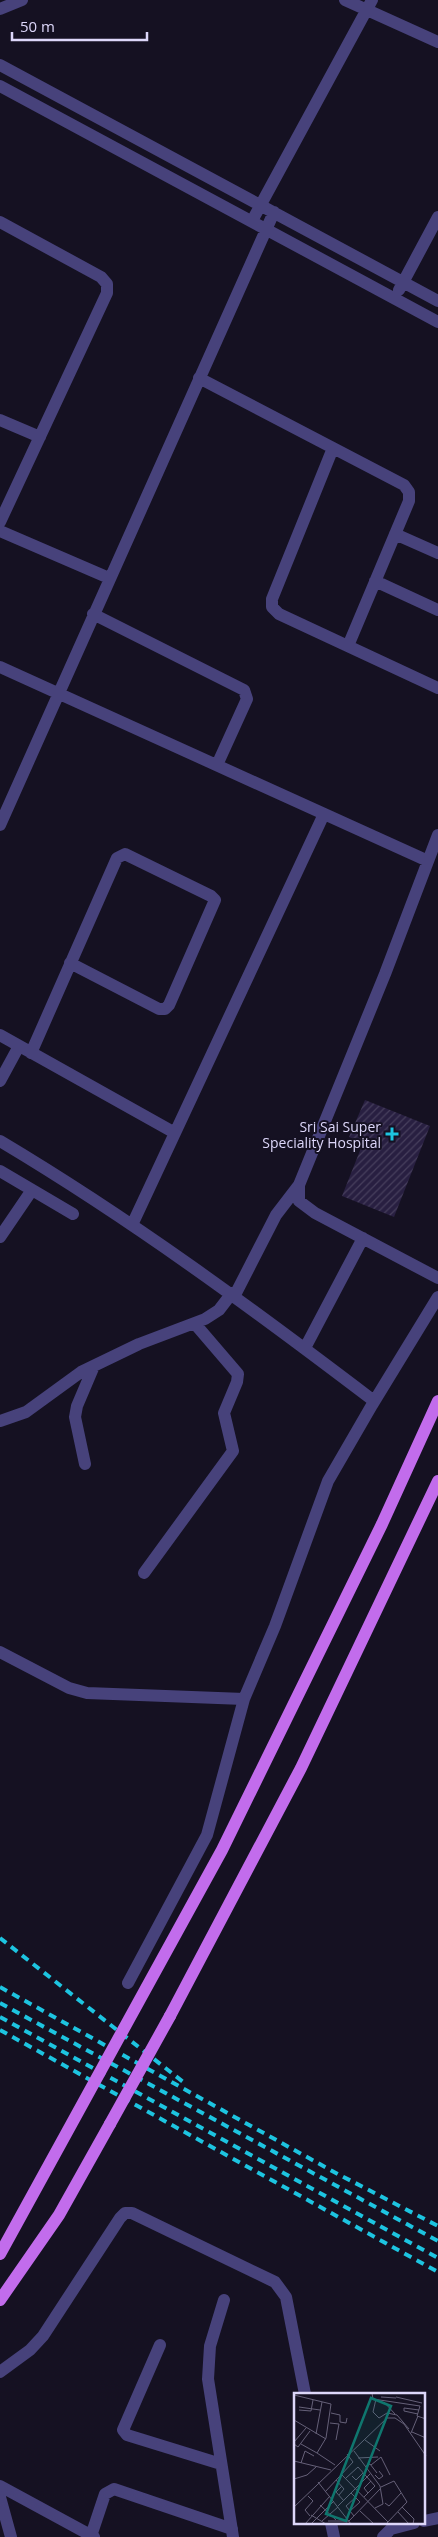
<svg xmlns="http://www.w3.org/2000/svg" width="438" height="2537" font-family="'Open Sans',sans-serif">
<style>
.building{fill:url(#building-hatch)}
.lines{fill:none;stroke-linecap:round;stroke-linejoin:round}
.minor{stroke:#47427b;stroke-width:12}
.major{stroke:#c26cec;stroke-width:12}
.rail{stroke:#1dc4e0;stroke-width:4;stroke-dasharray:8 6;stroke-linecap:butt}
.major-bridge{stroke:#c26cec;stroke-width:12}
.poi-dot{fill:#1dc4e0;stroke:#151122;stroke-width:2}
.labels{text-anchor:middle;dominant-baseline:central;stroke-width:4;stroke-linejoin:round;paint-order:stroke}
.poi-label{font-size:14px;fill:#ddd7fa;stroke:#151122;text-anchor:end}
.inset-road{fill:none;stroke:#656078;stroke-width:1}
.view{fill:#0f766e;fill-opacity:0.15;stroke:#0f766e;stroke-width:2.5}
.inset-edge{fill:none;stroke:#ddd7fa;stroke-width:2.5}
</style>
<defs>
<pattern id="building-hatch" width="6" height="6" patternUnits="userSpaceOnUse" patternTransform="scale(1.25)"><rect width="6" height="6" fill="#281f41"/><path d="M-1 1l2-2M0 6l6-6M5 7l2-2" fill="none" stroke="#473f5d"/></pattern>
</defs>
<rect width="100%" height="100%" fill="#151122"/>
<path class="building" d="M 365,1100 L 430,1126 L 394,1217 L 342,1196 L 363,1143 L 349,1137 Z"/>
<g class="lines">
<path class="minor" d="M 345,0 L 438,42
M 0,9 L 22,0
M 0,65 L 438,301
M 0,86 L 438,322
M 252,221 L 372,0
M 0,222 L 101,277 L 107,284 L 107,293 L 0,522
M 399,290 L 438,217
M 199,378 L 404,485 L 409,492 L 409,501 L 348,646
M 0,420 L 40,437
M 333,448 L 272,599 L 272,607 L 279,614 L 438,688
M 0,531 L 109,578
M 395,534 L 438,553
M 375,581 L 438,610
M 93,614 L 244,690 L 247,699 L 217,765
M 0,667 L 428,861
M 0,825 L 274,212
M 438,835 L 385,974 L 299,1185 L 299,1201 L 315,1213 L 438,1278
M 0,1035 L 175,1133
M 31,1053 L 117,858 L 125,854 L 211,896 L 215,900 L 169,1005 L 165,1009 L 159,1009 L 70,963
M 0,1081 L 19,1046
M 0,1141 C 131,1219 253,1309 374,1401
M 0,1171 L 73,1214
M 132,1225 L 324,814
M 0,1237 L 32,1190
M 235,1295 L 276,1215 L 299,1185
M 305,1348 L 363,1238
M 0,1421 L 26,1412 L 81,1372 L 139,1344 L 205,1319 L 219,1310 L 232,1293
M 85,1464 L 75,1417 L 77,1406 L 94,1366
M 144,1573 L 233,1451 L 224,1413 L 237,1382 L 238,1374 L 196,1325
M 0,1652 L 69,1688 L 87,1693 L 244,1699
M 128,1983 L 207,1835 L 244,1699 L 275,1626 L 328,1481 L 372,1405 L 438,1297
M 224,2300 L 210,2346 L 208,2379 L 233,2537
M 160,2345 L 123,2430 L 127,2435 L 221,2464
M 0,2372 L 30,2350 L 43,2336 L 120,2218 L 125,2213 L 132,2213 L 275,2282 L 286,2297 L 305,2394
M 0,2486 L 94,2537
M 0,2497 L 11,2537
M 424,2521 L 438,2518
M 331,2523 L 334,2537
M 91,2536 L 105,2494 L 114,2489 L 232,2529
M 383,2537 L 391,2529 L 414,2523"/>
<path class="major" d="M 170,2016 L 301,1768 L 438,1481
M 0,2300 L 59,2215 L 110,2124"/>
<path class="rail" d="M 0,1938 L 187,2085
M 0,1987 L 334,2172 L 438,2226
M 0,2003 L 438,2241
M 0,2017 L 438,2258
M 0,2030 L 438,2272"/>
<path class="major-bridge" d="M 110,2124 L 170,2016
M 0,2254 L 222,1850 L 382,1524 L 438,1401"/>
</g>
<path class="poi-dot" d="M389.5 1126.5h5v5h5v5h-5v5h-5v-5h-5v-5h5z"/>
<g class="labels">
<g class="poi-label">
<text x="381" y="1126">Sri Sai Super<tspan x="381" dy="16">Speciality Hospital</tspan></text>
</g>
</g>
<g transform="translate(294 2393)">
<rect width="131" height="131" fill="#151122"/>
<path class="inset-road" d="M 78,0 L 79,6 L 126,13 L 123,23 L 132,26M 0,2 L 37,11 L 32,45 L 23,60 L 41,72M 87,4 L 102,5M 102,4 L 128,10M 82,6 L 79,19 L 85,25 L 93,20 L 103,22 L 115,36M 90,9 L 101,21M 5,14 L 26,17M 5,17 L 17,18 L 19,7M 37,20 L 46,22 L 46,29 L 52,30 L 53,25M 124,21 L 110,18 L 110,15 L 125,17M 0,27 L 32,46M 36,30 L 45,31 L 42,47M 118,39 L 132,45M 117,40 L 124,23M 22,41 L 28,9M 71,47 L 86,58M 0,49 L 12,35M 0,51 L 4,54 L 16,38M 7,51 L 23,60M 60,58 L 86,93 L 89,111 L 81,115M 64,65 L 84,64M 0,68 L 37,77M 7,70 L 11,58 L 20,63M 77,72 L 87,64 L 96,82M 72,73 L 76,71 L 83,80M 64,74 L 81,93 L 70,104M 48,82 L 94,129M 81,82 L 85,86 L 89,83 L 85,78M 58,83 L 62,87 L 69,80M 52,85 L 64,74M 0,86 L 13,82 L 22,74M 42,87 L 50,96 L 45,102M 24,89 L 57,131M 48,93 L 42,99 L 50,108M 87,94 L 100,88 L 113,109 L 92,131M 31,99 L 59,69 L 53,61M 74,100 L 70,95 L 77,88M 14,103 L 19,108 L 11,117 L 16,123M 91,110 L 95,113 L 107,100M 26,112 L 42,127M 44,113 L 76,81M 0,114 L 93,25 L 101,25 L 110,31 L 132,63M 108,114 L 120,126 L 119,131M 56,118 L 66,109 L 57,100M 66,118 L 80,131M 104,119 L 115,131M 17,122 L 32,131M 60,123 L 52,113 L 62,104M 28,128 L 44,114M 34,128 L 55,128 L 86,96M 11,131 L 36,103M 17,131 L 40,108"/>
<path class="view" d="M 77,5 L 97,13 L 52,128 L 32,121 Z"/>
<rect width="131" height="131" class="inset-edge"/>
</g>
<path d="M12 32v8h135v-8" fill="none" stroke="#ddd7fa" stroke-width="2.5"/>
<text x="20" y="32" font-size="15" fill="#ddd7fa" stroke="#151122" stroke-width="4" paint-order="stroke">50 m</text>
</svg>
